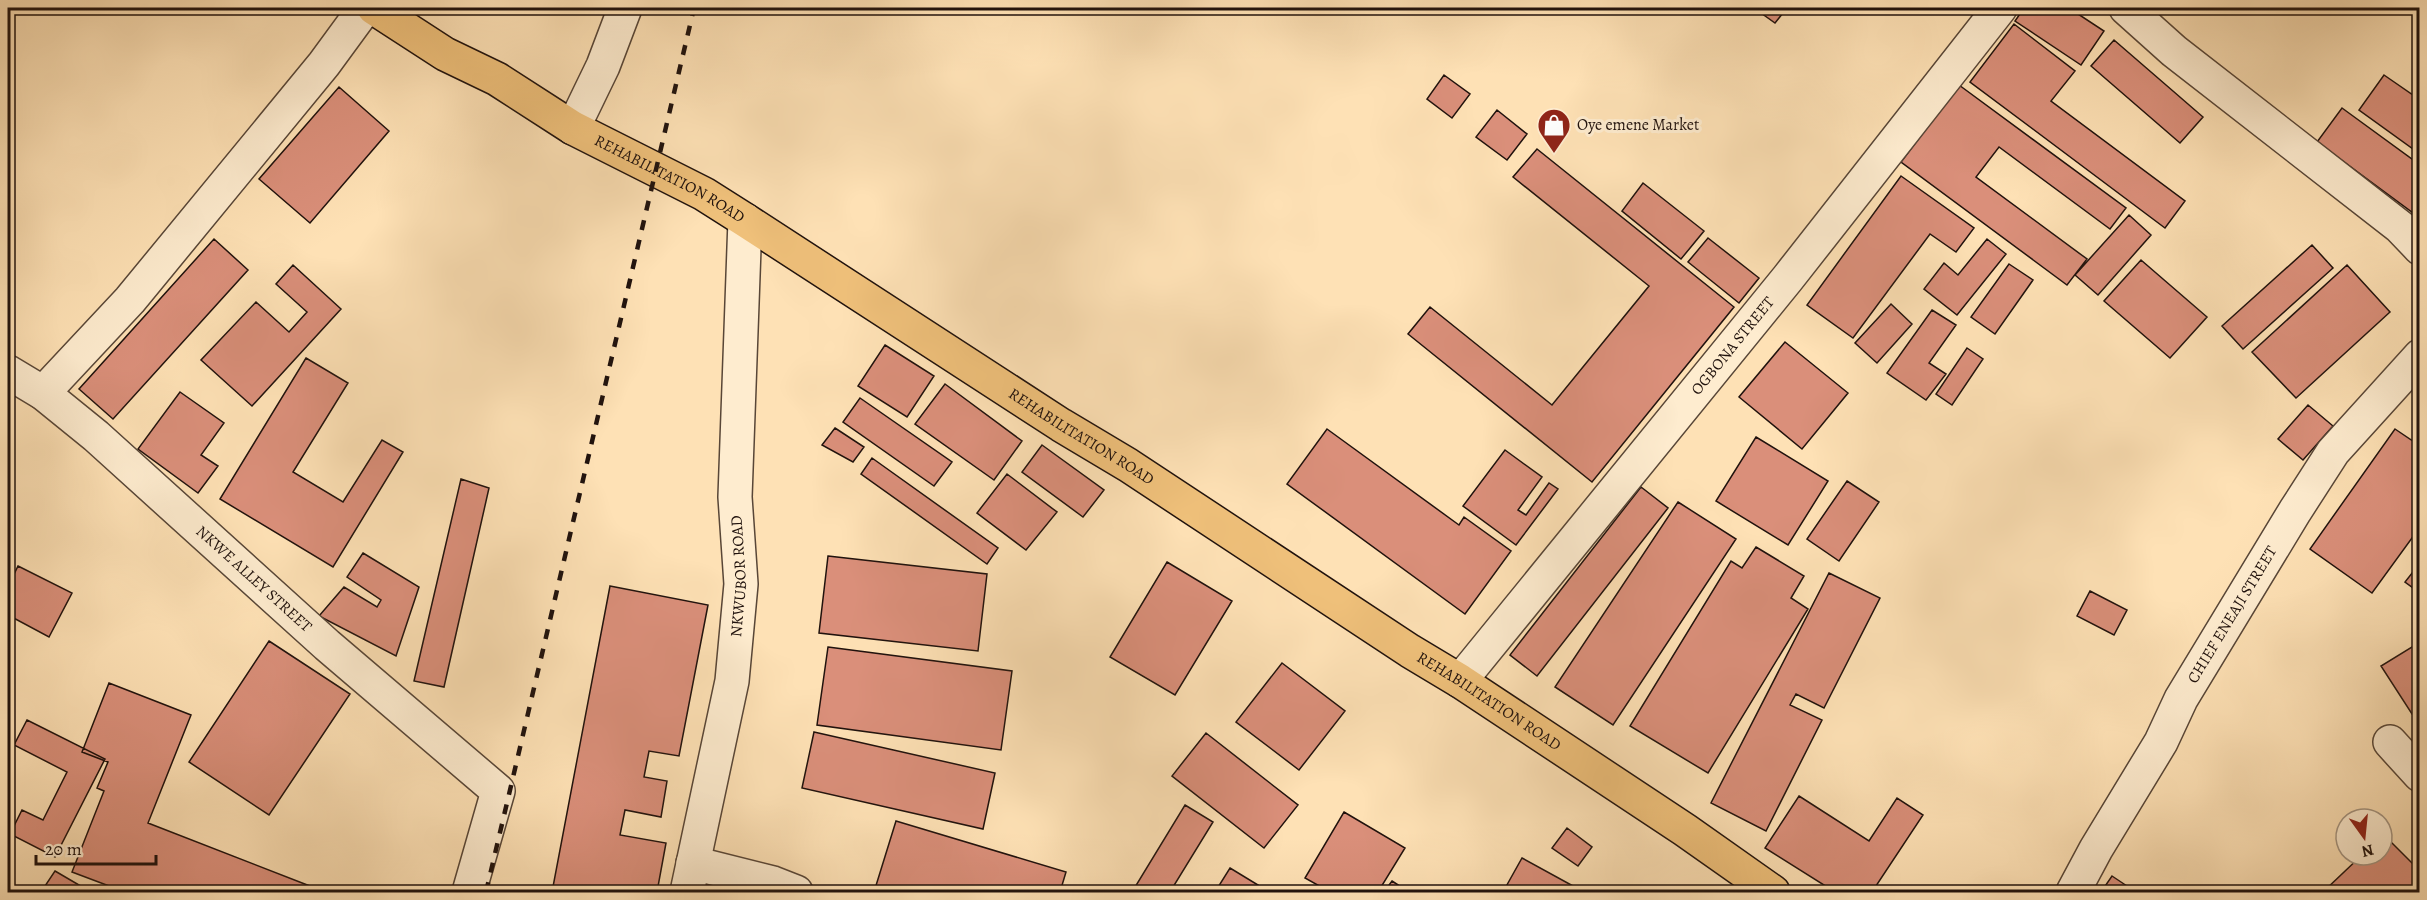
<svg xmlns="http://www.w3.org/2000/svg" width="2427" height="900" font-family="Alegreya,serif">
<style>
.building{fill:#da8f7a;stroke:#20120d;stroke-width:1.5}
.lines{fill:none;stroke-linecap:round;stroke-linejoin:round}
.minor-casing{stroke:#584637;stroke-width:36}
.major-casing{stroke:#20120d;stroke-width:36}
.minor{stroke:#feeccf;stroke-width:33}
.major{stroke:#efc07a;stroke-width:33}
.rail{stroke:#20120d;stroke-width:4.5;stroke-dasharray:10 10;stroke-linecap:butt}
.labels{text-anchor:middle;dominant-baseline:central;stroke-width:6;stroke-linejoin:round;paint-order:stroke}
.poi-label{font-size:16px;fill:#20120d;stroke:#feeccf;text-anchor:start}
.street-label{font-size:16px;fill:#20120d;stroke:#feeccf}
</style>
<rect width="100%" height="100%" fill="#fee1b5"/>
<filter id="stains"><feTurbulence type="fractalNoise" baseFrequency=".00333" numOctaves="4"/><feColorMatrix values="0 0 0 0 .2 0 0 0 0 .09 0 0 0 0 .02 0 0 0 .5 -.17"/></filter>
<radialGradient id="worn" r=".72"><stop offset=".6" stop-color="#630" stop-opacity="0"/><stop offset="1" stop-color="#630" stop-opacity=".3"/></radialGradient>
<path class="building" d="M 1754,8 L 1787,8 L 1775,23 Z
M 2024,8 L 2069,8 L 2104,31 L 2081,65 L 2015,21 Z
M 2014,24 L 2075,71 L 2051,101 L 2185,201 L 2165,228 L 1970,82 Z
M 2114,40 L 2203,117 L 2180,143 L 2091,66 Z
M 1444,75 L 1470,94 L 1452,118 L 1427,99 Z
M 2384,75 L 2420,100 L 2420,154 L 2359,110 Z
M 1959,85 L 2126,208 L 2110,229 L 1999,147 L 1976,177 L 2087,259 L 2067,285 L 1901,162 Z
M 339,87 L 389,131 L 310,223 L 259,179 Z
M 2342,108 L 2420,165 L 2420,218 L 2317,142 Z
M 1497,110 L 1527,134 L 1507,160 L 1476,137 Z
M 1537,149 L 1734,307 L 1592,482 L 1408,334 L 1430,307 L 1552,405 L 1649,286 L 1513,177 Z
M 1901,176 L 1974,228 L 1956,252 L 1930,234 L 1853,338 L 1807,305 Z
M 1643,183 L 1704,231 L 1681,259 L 1622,211 Z
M 2129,215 L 2151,235 L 2098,295 L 2075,275 Z
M 1708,238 L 1759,278 L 1739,303 L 1688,262 Z
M 214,239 L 248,270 L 113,419 L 79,389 Z
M 1987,239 L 2006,254 L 1957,315 L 1924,289 L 1944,263 L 1958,275 Z
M 2312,245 L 2333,268 L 2243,349 L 2222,326 Z
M 2141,260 L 2207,317 L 2170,358 L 2104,301 Z
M 2009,264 L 2033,280 L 1995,334 L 1971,317 Z
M 293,265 L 341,309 L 252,406 L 201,360 L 256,302 L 289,332 L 307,312 L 276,284 Z
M 2347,265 L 2390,312 L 2296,398 L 2252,352 Z
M 1891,304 L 1912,324 L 1877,363 L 1855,343 Z
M 1932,310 L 1956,325 L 1929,363 L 1946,374 L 1926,400 L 1887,373 Z
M 1785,342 L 1848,393 L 1802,449 L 1739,397 Z
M 885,345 L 934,376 L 907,417 L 858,386 Z
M 1967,348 L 1983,359 L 1952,405 L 1936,394 Z
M 306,358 L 348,383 L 293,472 L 343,502 L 382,440 L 403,452 L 333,567 L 220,499 Z
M 945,384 L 1022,441 L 994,480 L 915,424 Z
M 180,392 L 224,423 L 201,455 L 218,466 L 198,493 L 138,449 Z
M 860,398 L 952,462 L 934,486 L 843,422 Z
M 2308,405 L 2333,426 L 2303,460 L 2278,439 Z
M 835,428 L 864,447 L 853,462 L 822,445 Z
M 1327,429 L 1459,525 L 1464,517 L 1511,551 L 1465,614 L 1287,484 Z
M 2395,429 L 2420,446 L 2420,527 L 2372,593 L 2310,549 Z
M 1756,437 L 1828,481 L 1788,545 L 1716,501 Z
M 1042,445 L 1104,490 L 1083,517 L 1022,472 Z
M 1505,450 L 1542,477 L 1518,510 L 1526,515 L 1549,483 L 1558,489 L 1516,545 L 1463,506 Z
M 872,458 L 998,548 L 987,564 L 861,474 Z
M 1007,474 L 1057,512 L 1026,550 L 977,513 Z
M 461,479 L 489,488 L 444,687 L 414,681 Z
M 1847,481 L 1879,502 L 1839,561 L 1807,539 Z
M 1641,487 L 1668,508 L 1537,676 L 1510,655 Z
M 1678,502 L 1736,539 L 1613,725 L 1555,687 Z
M 1756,547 L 1804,576 L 1791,598 L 1808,609 L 1708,773 L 1630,726 L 1731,561 L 1742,568 Z
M 363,553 L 419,587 L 396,656 L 319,616 L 344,587 L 377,607 L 381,600 L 347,577 Z
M 828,556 L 987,574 L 978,651 L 819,633 Z
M 1167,562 L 1232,601 L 1175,695 L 1110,657 Z
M 2420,563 L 2420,593 L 2405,582 Z
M 18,566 L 72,593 L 49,637 L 8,615 L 8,587 Z
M 1829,573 L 1880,598 L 1824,708 L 1796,694 L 1790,705 L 1822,720 L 1766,831 L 1711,803 Z
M 610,586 L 708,605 L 679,756 L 649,751 L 644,777 L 667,781 L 661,817 L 625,810 L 620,835 L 666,843 L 657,892 L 552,892 Z
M 2090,591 L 2127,610 L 2114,635 L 2077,616 Z
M 269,641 L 350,694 L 269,815 L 189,762 Z
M 2420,642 L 2420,709 L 2412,714 L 2381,666 Z
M 828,647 L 1012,671 L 1001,750 L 817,725 Z
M 1282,663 L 1345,711 L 1299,770 L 1236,722 Z
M 109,683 L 191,715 L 148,823 L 315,888 L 313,892 L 125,892 L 72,872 L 104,791 L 97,788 L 108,762 L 82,752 Z
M 27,720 L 105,759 L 55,857 L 10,834 L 22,810 L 43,820 L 67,772 L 14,745 Z
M 8,725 L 14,728 L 8,740 Z
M 814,732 L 995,773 L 983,829 L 802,788 Z
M 1206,733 L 1298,805 L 1264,848 L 1172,776 Z
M 1799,796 L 1869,841 L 1897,798 L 1923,815 L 1872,892 L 1835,892 L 1765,848 Z
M 1185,805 L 1213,822 L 1170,892 L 1132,892 Z
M 1344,812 L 1405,848 L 1378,892 L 1330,892 L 1305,878 Z
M 896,821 L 1066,872 L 1060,892 L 874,892 Z
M 1567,828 L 1592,847 L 1578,866 L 1552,848 Z
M 2383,834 L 2420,871 L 2420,882 L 2409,892 L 2323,892 L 2362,855 L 2382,855 Z
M 1522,858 L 1584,892 L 1503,892 Z
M 1230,868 L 1258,885 L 1253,892 L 1215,892 Z
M 55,871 L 91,892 L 41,892 Z
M 2112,876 L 2133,890 L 2131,892 L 2101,892 Z
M 1392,881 L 1409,892 L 1384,892 Z"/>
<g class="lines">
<defs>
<g id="minor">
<path d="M 2126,8 L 2174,51 L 2400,227 L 2420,248"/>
<path d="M 573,128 L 603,66 L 625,8"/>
<path id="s1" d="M 8,372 L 43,393 L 96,436 L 327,645 L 498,791 L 469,892"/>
<path d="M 43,393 L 130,300 L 324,64 L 365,8"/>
<path id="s2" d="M 1460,681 L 1788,278 L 2000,8"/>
<path d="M 2390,742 L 2420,775"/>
<path d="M 693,863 L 773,883 L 796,892"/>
<path id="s3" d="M 687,892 L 732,681 L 741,584 L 735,497 L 745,220"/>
<path id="s4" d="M 2073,892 L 2096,849 L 2161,742 L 2181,699 L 2295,511 L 2333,452 L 2420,356"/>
</g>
<g id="major">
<path id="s5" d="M 374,8 L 445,54 L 497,79 L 573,128 L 704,194 L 745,220 L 1061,425 L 1128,465 L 1410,651 L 1460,681 L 1685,830 L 1773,892"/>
</g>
</defs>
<use href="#minor" class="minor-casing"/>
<use href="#major" class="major-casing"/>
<use href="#minor" class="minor"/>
<use href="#major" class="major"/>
<path class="rail" d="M 486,892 L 694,8"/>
</g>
<defs>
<symbol id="shop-pin" viewBox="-11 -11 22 30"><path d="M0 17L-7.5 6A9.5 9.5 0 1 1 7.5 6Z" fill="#8f2418" stroke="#feeccf"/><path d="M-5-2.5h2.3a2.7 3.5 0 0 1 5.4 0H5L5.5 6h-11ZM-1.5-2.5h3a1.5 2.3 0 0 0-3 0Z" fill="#fff"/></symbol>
</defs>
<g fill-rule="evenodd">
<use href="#shop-pin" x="1535" y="106" width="38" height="52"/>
</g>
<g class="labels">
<g class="poi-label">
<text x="1577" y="125">Oye emene Market</text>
</g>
<g class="street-label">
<text stroke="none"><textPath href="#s5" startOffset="342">REHABILITATION ROAD</textPath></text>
<text stroke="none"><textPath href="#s2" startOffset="432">OGBONA STREET</textPath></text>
<text stroke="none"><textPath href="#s5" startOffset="828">REHABILITATION ROAD</textPath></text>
<text stroke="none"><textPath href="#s3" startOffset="321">NKWUBOR ROAD</textPath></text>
<text stroke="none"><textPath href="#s1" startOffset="322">NKWE ALLEY STREET</textPath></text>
<text stroke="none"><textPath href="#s4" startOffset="320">CHIEF ENEAJI STREET</textPath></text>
<text stroke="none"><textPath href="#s5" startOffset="1314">REHABILITATION ROAD</textPath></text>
</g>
</g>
<rect width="2427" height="900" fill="none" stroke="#fee1b5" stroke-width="30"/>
<rect x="9" y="9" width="2409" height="882" fill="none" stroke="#20120d" stroke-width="3"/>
<rect x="15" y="15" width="2397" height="870" fill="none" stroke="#20120d" stroke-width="1.5"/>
<g transform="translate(2364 837) rotate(165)"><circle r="28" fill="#feeccf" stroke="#a59581" stroke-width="1.5"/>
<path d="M0-4.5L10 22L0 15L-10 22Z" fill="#8f2418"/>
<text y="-9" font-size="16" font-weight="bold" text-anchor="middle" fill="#20120d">N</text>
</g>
<path d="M36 855v9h120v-9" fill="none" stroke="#20120d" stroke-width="3"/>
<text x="45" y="855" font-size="18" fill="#20120d" stroke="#feeccf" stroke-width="4.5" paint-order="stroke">20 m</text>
<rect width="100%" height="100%" filter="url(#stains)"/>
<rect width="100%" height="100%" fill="url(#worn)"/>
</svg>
